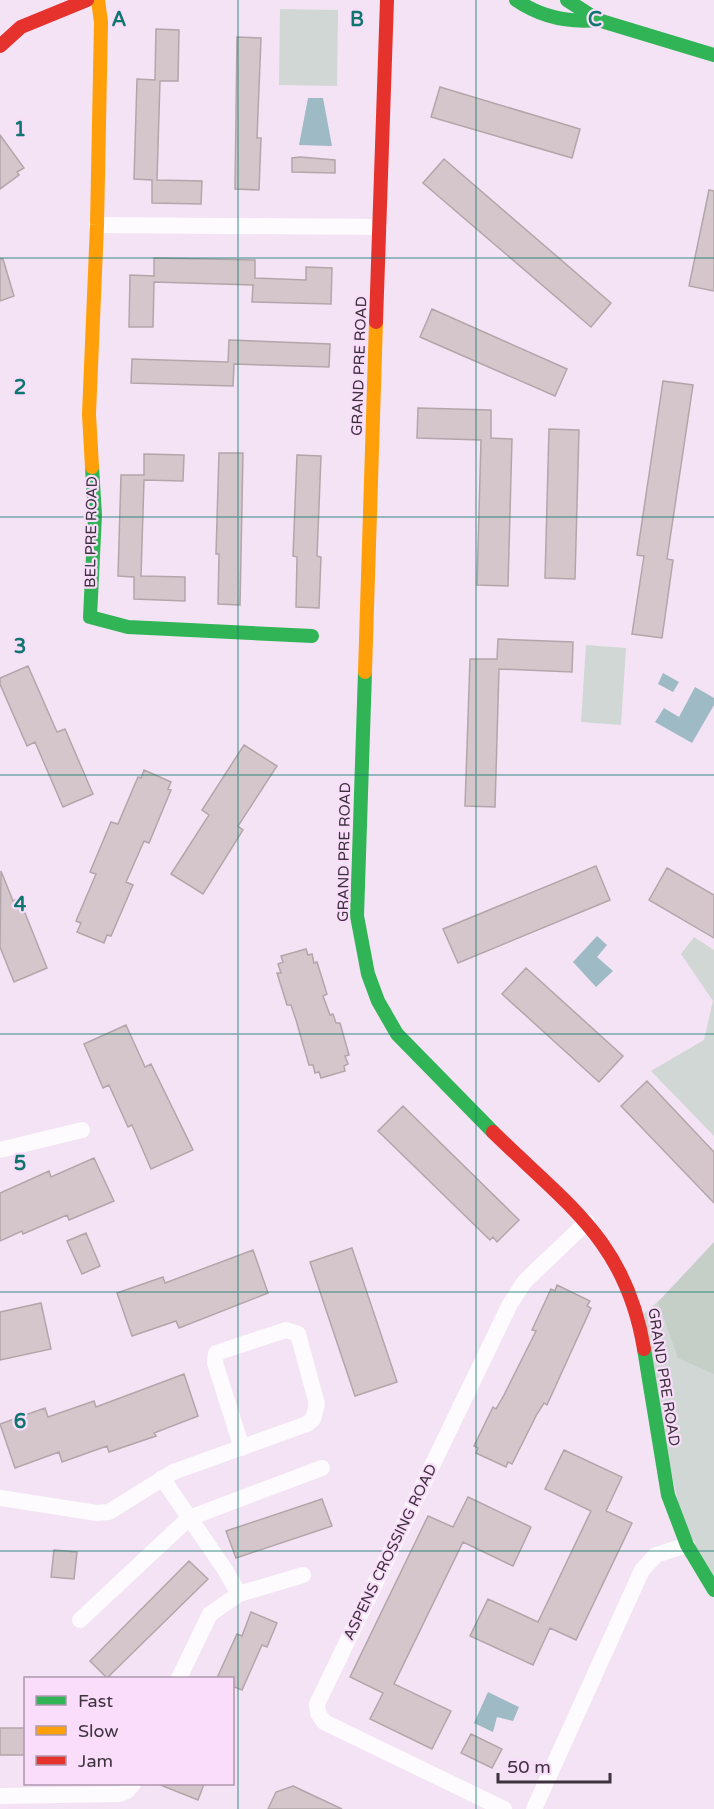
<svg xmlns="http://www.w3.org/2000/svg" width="714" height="1809" font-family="'Varela Round',sans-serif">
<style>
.green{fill:#d1d7d4}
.forest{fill:#c5cfc8}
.water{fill:#9ebac4}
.building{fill:#d4c6ca;stroke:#b3a6aa;stroke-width:1.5}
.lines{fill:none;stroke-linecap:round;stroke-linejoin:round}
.street{stroke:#fdfbfd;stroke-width:16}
.fast{stroke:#30b455;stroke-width:14}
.slow{stroke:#ff9f0a;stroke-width:14}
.jam{stroke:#e5322d;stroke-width:14}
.grid{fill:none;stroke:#0f766e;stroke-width:1.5;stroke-opacity:0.55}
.labels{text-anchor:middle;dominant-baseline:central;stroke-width:4.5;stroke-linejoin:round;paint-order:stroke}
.street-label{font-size:15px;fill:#3d323d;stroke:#f9ddfa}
.grid-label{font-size:20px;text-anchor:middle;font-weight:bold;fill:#0f766e;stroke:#f9ddfa;stroke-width:4.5;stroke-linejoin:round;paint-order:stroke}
</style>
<rect width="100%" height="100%" fill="#f3e3f4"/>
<path class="green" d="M 280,9 L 338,10 L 337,86 L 279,85 Z
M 586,645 L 626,648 L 621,725 L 581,722 Z
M 694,937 L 714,950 L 714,1136 L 651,1071 L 704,1040 L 713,1001 L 681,954 Z
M 714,1252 L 714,1590 L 687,1545 L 639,1318 Z"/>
<path class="forest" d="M 714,1242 L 714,1374 L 678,1358 L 658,1302 Z"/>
<path class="water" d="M 308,98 L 323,98 L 332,146 L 299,145 Z
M 663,673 L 679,682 L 673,692 L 658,684 Z
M 695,687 L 714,698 L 714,705 L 692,743 L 655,722 L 664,708 L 679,717 Z
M 597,936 L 607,945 L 597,957 L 613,971 L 596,987 L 573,962 Z
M 488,1692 L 519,1707 L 513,1721 L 497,1717 L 493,1732 L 474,1723 Z"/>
<path class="building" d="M 156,29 L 179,30 L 178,81 L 160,81 L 157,180 L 202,181 L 201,204 L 152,203 L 152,180 L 134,179 L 137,79 L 155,80 Z
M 237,37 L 261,38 L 257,138 L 261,138 L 259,190 L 235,189 Z
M 440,87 L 580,129 L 572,158 L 431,117 Z
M 0,135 L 24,168 L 17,172 L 19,175 L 0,189 Z
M 300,157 L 335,160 L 335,173 L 292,172 L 292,158 Z
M 444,159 L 611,303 L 591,327 L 423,183 Z
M 709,190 L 714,191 L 714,291 L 689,286 Z
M 154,258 L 255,260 L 255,278 L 306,280 L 306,267 L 332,268 L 331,304 L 252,302 L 253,285 L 154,282 L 153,327 L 129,327 L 130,275 L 154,276 Z
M 0,259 L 3,259 L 14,296 L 0,301 Z
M 432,309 L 567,369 L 555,396 L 420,337 Z
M 229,340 L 330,344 L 329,367 L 234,364 L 233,386 L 131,383 L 132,359 L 228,362 Z
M 663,381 L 693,385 L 667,559 L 673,560 L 662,638 L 632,634 L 644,556 L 637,555 Z
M 418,408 L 491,410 L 491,438 L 512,439 L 508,586 L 477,585 L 481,440 L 417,438 Z
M 549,429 L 579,430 L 575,579 L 545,578 Z
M 219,453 L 243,453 L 240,605 L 218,604 L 219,554 L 216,554 Z
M 144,454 L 184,455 L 183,481 L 144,480 L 141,576 L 185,577 L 185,601 L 134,599 L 134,577 L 118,576 L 121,475 L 144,475 Z
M 297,455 L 321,456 L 317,556 L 321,557 L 319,608 L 296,607 L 297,557 L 293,556 Z
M 498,639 L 573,642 L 572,672 L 499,669 L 495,807 L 465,806 L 470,659 L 497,659 Z
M 28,666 L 57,732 L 65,729 L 93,794 L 63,807 L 35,742 L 27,746 L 0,684 L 0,678 Z
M 244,745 L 277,766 L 238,826 L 243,830 L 203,894 L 171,874 L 209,815 L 202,810 Z
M 144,770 L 171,782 L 168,789 L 171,790 L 149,843 L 144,841 L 126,882 L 133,885 L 111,936 L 107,935 L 104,943 L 77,932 L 81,923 L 76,921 L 96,874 L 90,872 L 111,822 L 118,824 L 138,777 L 141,778 Z
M 596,866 L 610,900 L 458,963 L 443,929 Z
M 667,868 L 714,895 L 714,938 L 649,900 Z
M 1,871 L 13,901 L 19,898 L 47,968 L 14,982 L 0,947 Z
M 306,949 L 308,955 L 312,954 L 314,963 L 317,962 L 327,994 L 323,996 L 330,1015 L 333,1014 L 336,1023 L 340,1023 L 349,1055 L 345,1056 L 348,1064 L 344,1066 L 345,1071 L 321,1078 L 319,1072 L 315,1073 L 313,1065 L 309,1065 L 296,1020 L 291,1005 L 287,1005 L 277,973 L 281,973 L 278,964 L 283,962 L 281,956 Z
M 526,968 L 623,1056 L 599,1082 L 502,994 Z
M 126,1025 L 145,1067 L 151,1064 L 193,1150 L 151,1169 L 132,1125 L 128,1127 L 109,1085 L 103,1088 L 84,1044 Z
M 647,1081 L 714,1152 L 714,1203 L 621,1106 Z
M 403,1106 L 519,1220 L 497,1242 L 493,1237 L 490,1240 L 378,1131 Z
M 94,1158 L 114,1201 L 69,1220 L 67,1215 L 23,1234 L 22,1231 L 0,1241 L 0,1193 L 49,1171 L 51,1177 Z
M 86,1233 L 100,1266 L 82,1274 L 67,1241 Z
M 352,1248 L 397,1382 L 355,1396 L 310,1262 Z
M 253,1250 L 268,1293 L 179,1328 L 176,1321 L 132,1336 L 117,1293 L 163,1277 L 165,1283 Z
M 557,1285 L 590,1301 L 587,1306 L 591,1308 L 547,1405 L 544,1403 L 537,1414 L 512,1464 L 508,1462 L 506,1467 L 476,1453 L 478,1448 L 474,1446 L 493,1407 L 496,1409 L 503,1397 L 536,1331 L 532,1330 L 551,1289 L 555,1291 Z
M 41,1303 L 51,1349 L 0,1360 L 0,1312 Z
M 184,1374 L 198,1416 L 154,1433 L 156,1436 L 109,1452 L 107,1446 L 62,1462 L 59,1452 L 15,1468 L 0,1424 L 45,1408 L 48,1417 L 94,1401 L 96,1407 Z
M 564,1450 L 622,1477 L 606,1511 L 632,1523 L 576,1640 L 550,1628 L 533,1665 L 470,1636 L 488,1599 L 538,1622 L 591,1511 L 545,1489 Z
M 468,1497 L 531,1527 L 513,1566 L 463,1542 L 394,1684 L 451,1711 L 432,1749 L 370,1719 L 383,1693 L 350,1677 L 428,1516 L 453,1527 Z
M 322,1499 L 332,1526 L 236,1558 L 226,1531 Z
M 54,1550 L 77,1552 L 74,1579 L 51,1577 Z
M 189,1561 L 208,1579 L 107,1678 L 90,1661 Z
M 251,1612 L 277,1623 L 267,1647 L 262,1645 L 242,1690 L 232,1686 L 232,1678 L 217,1678 L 237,1634 L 242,1636 Z
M 0,1728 L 26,1728 L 26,1755 L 0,1755 Z
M 471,1734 L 502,1749 L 492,1768 L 461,1753 Z
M 158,1784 L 204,1784 L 198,1800 Z
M 293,1786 L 342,1809 L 268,1809 L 276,1792 Z"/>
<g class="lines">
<path class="street" d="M 97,225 L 379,227
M 0,1150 L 82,1130
M 162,1478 L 224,1568 L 239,1594
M 0,1498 L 97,1513 L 109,1512 L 173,1472 L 307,1424 L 313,1419 L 317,1404 L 298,1334 L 286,1330 L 216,1353 L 215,1363 L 242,1448
M 80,1620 L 189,1518 L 322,1468
M 179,1678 L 210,1614 L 239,1594 L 303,1575
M 0,1796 L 120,1794 L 127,1791 L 133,1784
M 504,1809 L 324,1722 L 318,1713 L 317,1704 L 510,1304 L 525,1281 L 587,1222
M 534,1809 L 642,1570 L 656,1555 L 687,1545"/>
<path class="fast" d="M 516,0 C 541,17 568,23 598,20
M 567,0 L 598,20 L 714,55
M 92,467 L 95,515 L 90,617 L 128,627 L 312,636
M 365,672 L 357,916 L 368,974 L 378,1001 L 397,1034 L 493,1132
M 644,1349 L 668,1495 L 687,1545 L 714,1590"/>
<path class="slow" d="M 92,467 L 89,414 L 97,225 L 101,22 L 98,0
M 365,672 L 376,322"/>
<path class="jam" d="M 0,46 L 21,27 L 87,0
M 376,322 L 387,0
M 493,1132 C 566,1204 626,1240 644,1349"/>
</g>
<path class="grid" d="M 238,0 L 238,1809M 476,0 L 476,1809M 0,258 L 714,258M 0,517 L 714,517M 0,775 L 714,775M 0,1034 L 714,1034M 0,1292 L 714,1292M 0,1551 L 714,1551"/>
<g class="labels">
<g class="street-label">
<text transform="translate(359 366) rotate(-88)">GRAND PRE ROAD</text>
<text transform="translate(91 532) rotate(-89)">BEL PRE ROAD</text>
<text transform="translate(344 852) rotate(-89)">GRAND PRE ROAD</text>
<text transform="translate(664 1377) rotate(81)">GRAND PRE ROAD</text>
<text transform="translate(390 1552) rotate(-64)">ASPENS CROSSING ROAD</text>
</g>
</g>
<g class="grid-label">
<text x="119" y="26">A</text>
<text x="357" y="26">B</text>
<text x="595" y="26">C</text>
<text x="20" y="136">1</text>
<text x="20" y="394">2</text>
<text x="20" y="653">3</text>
<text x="20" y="911">4</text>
<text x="20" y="1170">5</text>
<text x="20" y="1428">6</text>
</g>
<rect x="24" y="1677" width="210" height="108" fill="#f9ddfa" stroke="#ae99ae" stroke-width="1.5"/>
<rect x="36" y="1696" width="30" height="9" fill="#30b455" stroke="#ae99ae" stroke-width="1.5"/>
<text x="78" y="1707" font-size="18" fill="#3d323d">Fast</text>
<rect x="36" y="1726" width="30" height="9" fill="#ff9f0a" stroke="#ae99ae" stroke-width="1.5"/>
<text x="78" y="1737" font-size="18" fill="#3d323d">Slow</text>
<rect x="36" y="1756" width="30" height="9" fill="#e5322d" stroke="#ae99ae" stroke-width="1.5"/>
<text x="78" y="1767" font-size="18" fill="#3d323d">Jam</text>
<path d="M498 1773v9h112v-9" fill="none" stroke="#3d323d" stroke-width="3"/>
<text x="507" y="1773" font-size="18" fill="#3d323d" stroke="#f9ddfa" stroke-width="4.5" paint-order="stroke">50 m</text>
</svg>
